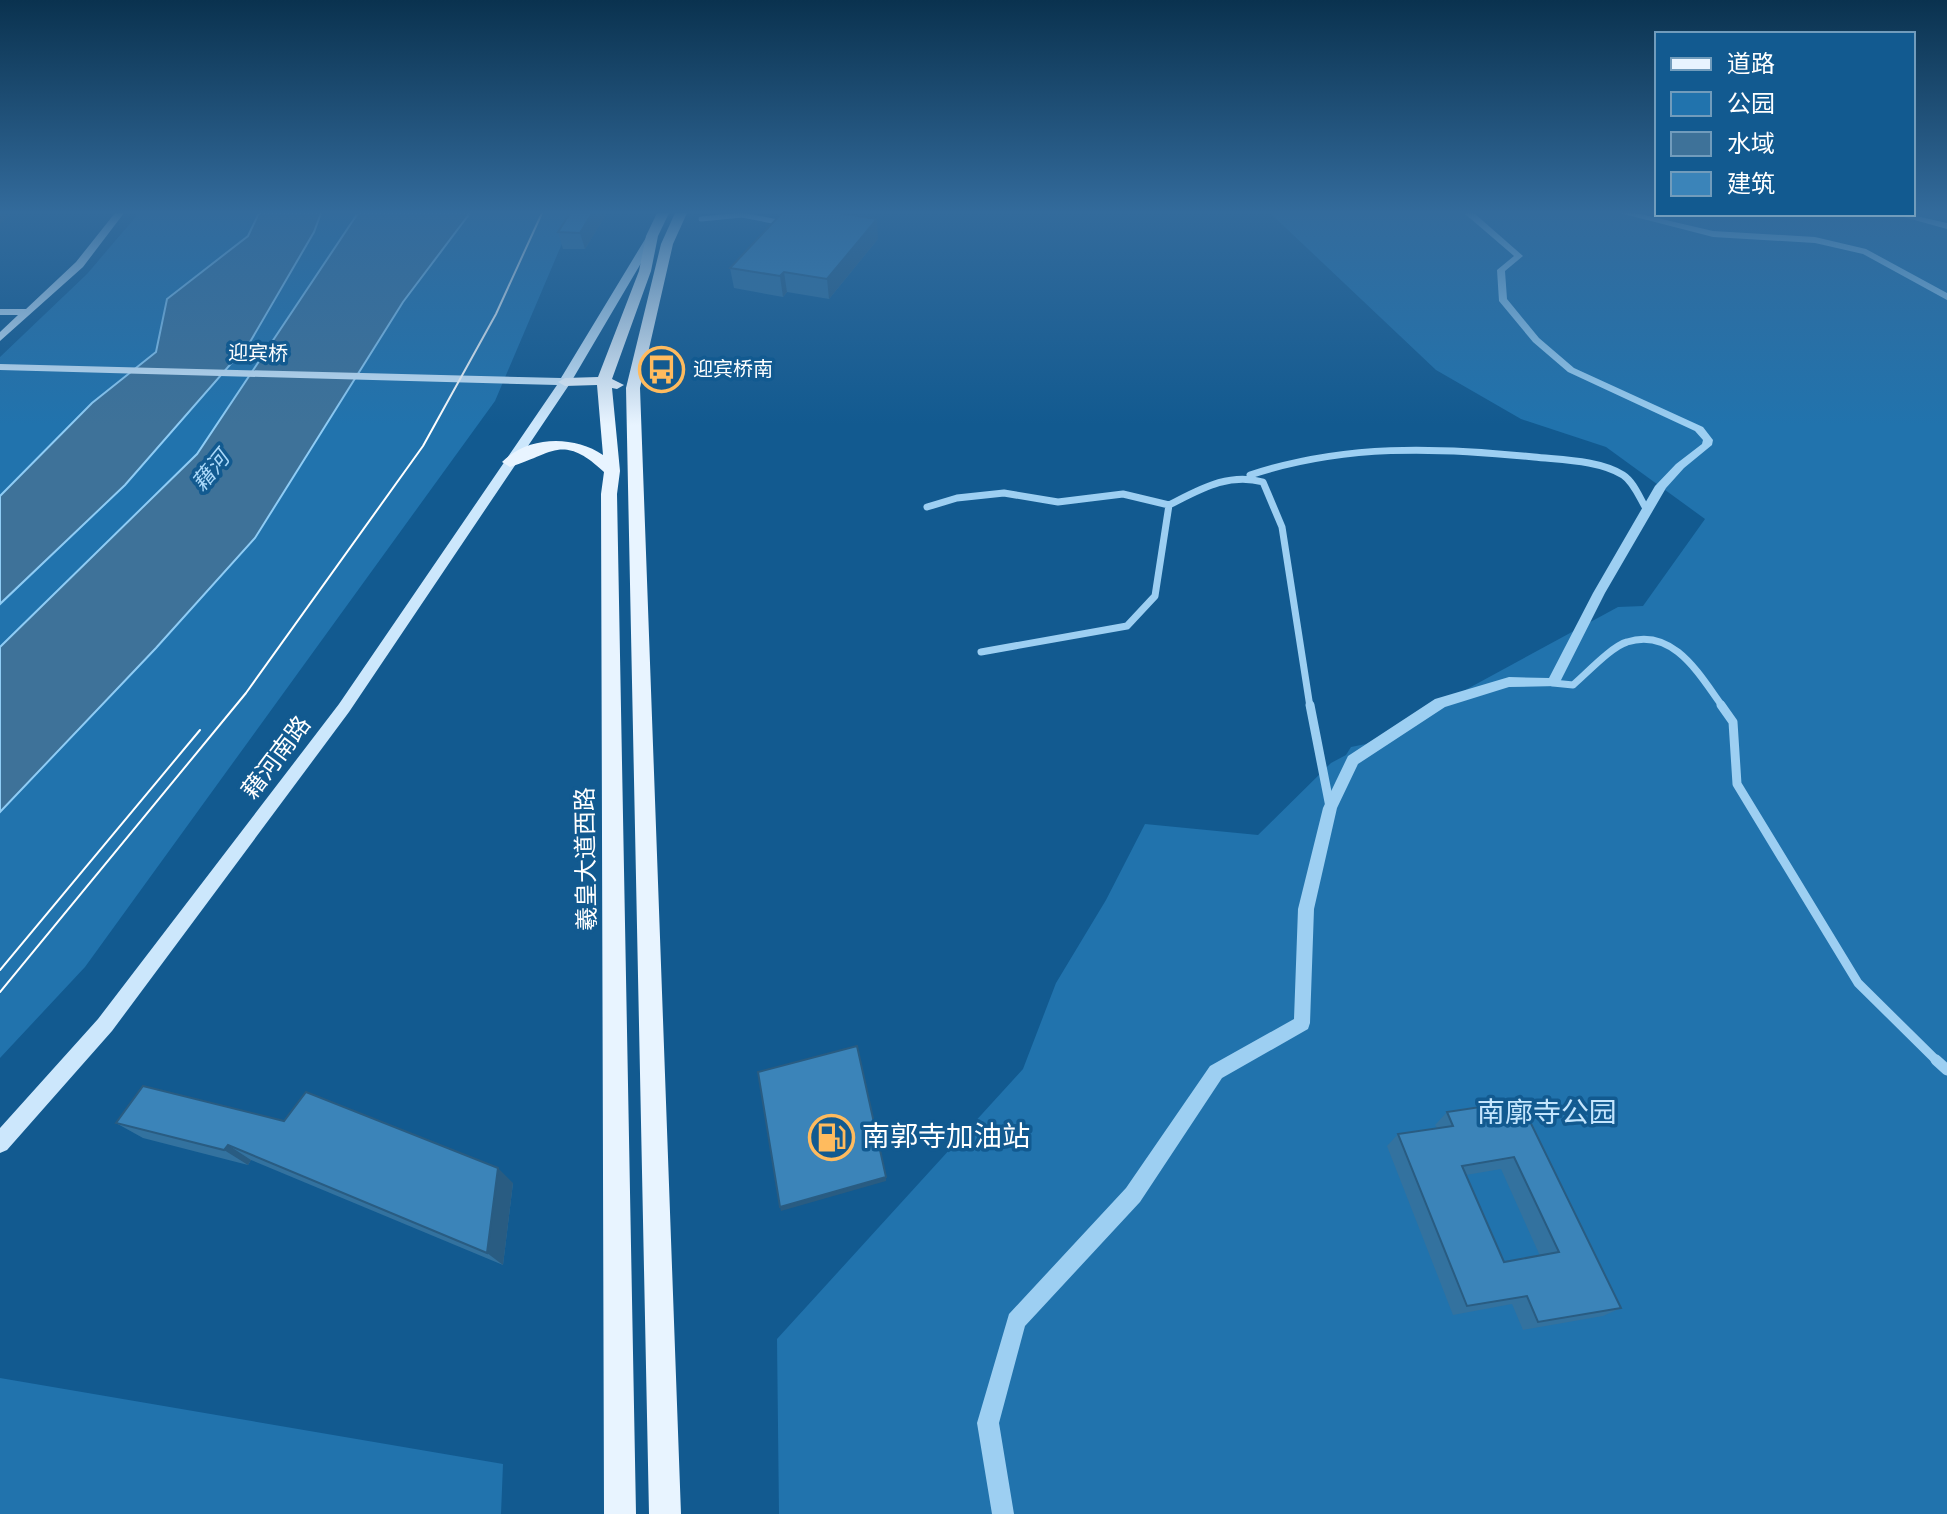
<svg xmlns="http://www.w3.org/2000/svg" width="1947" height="1514" font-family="'Alegreya Sans','Noto Sans SC',sans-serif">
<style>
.green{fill:#2173ad}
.water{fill:#3e7299;stroke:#8fccf5;stroke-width:2}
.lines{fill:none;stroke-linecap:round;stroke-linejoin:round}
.minor-far3{stroke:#9dcff2;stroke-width:5}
.minor-far2{stroke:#9dcff2;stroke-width:7}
.minor-far1{stroke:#9dcff2;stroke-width:9}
.minor{stroke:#9dcff2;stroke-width:11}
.tertiary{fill:#9dcff2;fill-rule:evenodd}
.secondary{fill:#cce7fc;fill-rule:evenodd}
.primary{fill:#e8f4ff;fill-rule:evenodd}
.tram{stroke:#fff;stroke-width:2}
.wall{fill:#33729f;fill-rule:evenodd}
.shaded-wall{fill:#295c82}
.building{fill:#3b84b9;stroke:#295c82;stroke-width:2;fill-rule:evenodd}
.labels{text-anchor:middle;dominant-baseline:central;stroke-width:7;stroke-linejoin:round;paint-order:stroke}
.far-street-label{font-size:20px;fill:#fff;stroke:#125a90}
.far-poi-label{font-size:20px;fill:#fff;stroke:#125a90;text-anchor:start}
.far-water-label{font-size:22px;font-style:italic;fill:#a9d8f9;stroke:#125a90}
.street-label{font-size:24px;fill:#fff;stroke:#125a90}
.near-park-label{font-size:28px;fill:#c4e5fd;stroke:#125a90}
.near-poi-label{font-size:28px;fill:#fff;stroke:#125a90;text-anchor:start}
</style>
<rect width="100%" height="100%" fill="#125a90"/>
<path class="green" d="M 139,213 L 358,213 L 197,454 L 0,647 L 0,357 L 87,274 Z
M 470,213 L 575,213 L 495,401 L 85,967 L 0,1058 L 0,812 L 156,648 L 255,538 L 403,302 Z
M 1270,213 L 1947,213 L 1947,1514 L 779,1514 L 777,1339 L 1023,1069 L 1056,983 L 1106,900 L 1145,824 L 1258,835 L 1331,763 L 1346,755 L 1351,747 L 1366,744 L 1618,607 L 1643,606 L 1705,519 L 1606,447 L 1521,419 L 1436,370 Z
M 0,1378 L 503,1464 L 501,1514 L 0,1514 Z"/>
<path class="water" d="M 259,213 L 321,213 L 314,232 L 250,342 L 125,485 L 0,604 L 0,496 L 92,403 L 156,352 L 167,299 L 248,236 Z
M 358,213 L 470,213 L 403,302 L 255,538 L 156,648 L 0,812 L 0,647 L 197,454 Z"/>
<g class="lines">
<path class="minor-far3" d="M 701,219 L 742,215 L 783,223"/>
<path class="minor-far2" d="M 1250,475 C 1344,444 1436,447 1534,457 C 1561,460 1599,460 1623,475 C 1634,482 1640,499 1647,510
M 927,507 L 957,498 L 1004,493 L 1058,502 L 1123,494 L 1169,505
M 981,652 L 1127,626 L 1155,596 L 1169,505 C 1199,490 1228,472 1263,482 L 1282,527 L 1310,707
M 1553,683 L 1573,685 C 1586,674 1612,646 1627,642 C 1674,627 1700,676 1723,707"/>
<path class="minor-far1" d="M 1310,705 L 1330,807
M 1721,705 L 1733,722 L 1737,784 L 1858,983 L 1938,1062"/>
<path class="minor" d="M 1936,1060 L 1947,1070"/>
<path class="tertiary" d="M 1464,213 L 1474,213 L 1523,256 L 1505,271 L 1507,299 L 1539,338 L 1574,368 L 1703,427 L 1713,440 L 1712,445 L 1684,468 L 1666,488 L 1605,593 L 1558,686 L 1509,687 L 1445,707 L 1358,764 L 1337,808 L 1314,909 L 1310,1023 L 1308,1029 L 1222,1078 L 1140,1202 L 1025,1326 L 999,1423 L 1014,1514 L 992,1514 L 977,1423 L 1009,1314 L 1126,1188 L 1210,1066 L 1294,1019 L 1298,909 L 1323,808 L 1348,756 L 1435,699 L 1509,677 L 1549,678 L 1593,593 L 1655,486 L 1676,464 L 1702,444 L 1703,440 L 1695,431 L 1568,372 L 1533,342 L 1499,301 L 1497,270 L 1514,256 Z
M 1620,213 L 1636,213 L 1713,231 L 1815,237 L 1866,249 L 1947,293 L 1947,300 L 1863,254 L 1815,243 L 1713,237 Z
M 1893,214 L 1907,214 L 1947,223 L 1947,229 Z"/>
<path class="secondary" d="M 115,213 L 124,213 L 83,267 L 0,341 L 0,332 L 18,315 L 0,315 L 0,309 L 26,309 L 76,262 Z
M 652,233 L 657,236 L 571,382 L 349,712 L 112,1031 L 7,1150 L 0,1153 L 0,1128 L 98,1019 L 339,704 L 557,385 L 0,370 L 0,364 L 561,378 L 647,236 Z"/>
<path class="primary" d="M 657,213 L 669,213 L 658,236 L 651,271 L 612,379 L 624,385 L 617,389 L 612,388 L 620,471 L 617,494 L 636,1514 L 604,1514 L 601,494 L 604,472 C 562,433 553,454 510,467 L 502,462 C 528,436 573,435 603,455 L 597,385 L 565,386 L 558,382 L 565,378 L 598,377 L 639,271 L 646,236 Z
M 675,213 L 687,213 L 673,244 L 640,388 L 681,1514 L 649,1514 L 626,388 L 661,244 Z"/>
<path class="tram" d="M 0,970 L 200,730
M 0,992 L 246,693 L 423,446 L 496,314 L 542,213"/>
</g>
<path class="wall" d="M 570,213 L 607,213 L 585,249 L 563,249 L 558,232 Z
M 878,239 L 829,299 L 787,292 L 783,297 L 734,288 L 730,268 Z
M 1520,1101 L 1621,1308 L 1603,1316 L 1523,1330 L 1512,1304 L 1453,1315 L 1387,1146 L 1398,1134 L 1437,1128 L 1435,1125 L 1447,1112 ZM 1501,1169 L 1540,1256 L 1504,1262 L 1466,1175 Z
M 116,1123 L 513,1183 L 503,1265 L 251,1160 L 248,1165 L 143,1138 Z"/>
<path class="shaded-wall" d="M 0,213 L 12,213 L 0,224 Z
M 592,213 L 607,213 L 585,249 L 580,233 Z
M 877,219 L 878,239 L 829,299 L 827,279 Z
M 784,272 L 787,292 L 783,297 L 780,276 Z
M 228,1145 L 251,1160 L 248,1165 L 224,1150 Z
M 498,1168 L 513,1183 L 503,1265 L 487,1253 Z
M 886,1177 L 886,1181 L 781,1211 L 780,1207 Z"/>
<path class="building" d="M 570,213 L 592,213 L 580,233 L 558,232 Z
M 782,213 L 839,213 L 877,219 L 827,279 L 784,272 L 780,276 L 730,268 Z
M 857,1046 L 886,1177 L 780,1207 L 758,1072 Z
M 143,1086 L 284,1121 L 306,1092 L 498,1168 L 487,1253 L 228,1145 L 224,1150 L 116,1123 Z
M 1520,1101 L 1621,1308 L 1538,1322 L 1527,1296 L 1467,1306 L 1398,1134 L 1453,1126 L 1447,1112 ZM 1514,1157 L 1559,1252 L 1504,1262 L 1462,1166 Z"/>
<linearGradient id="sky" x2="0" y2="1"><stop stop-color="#0a324f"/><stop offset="0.5" stop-color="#336b9c"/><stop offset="1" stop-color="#336b9c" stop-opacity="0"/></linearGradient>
<rect width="1947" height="425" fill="url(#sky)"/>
<defs>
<symbol id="bus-ring" viewBox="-11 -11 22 22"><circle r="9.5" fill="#125a90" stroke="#ffbb5e" stroke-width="1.5"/><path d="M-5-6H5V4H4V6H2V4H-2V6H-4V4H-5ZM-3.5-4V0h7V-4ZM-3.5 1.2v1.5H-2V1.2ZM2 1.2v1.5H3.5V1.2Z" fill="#ffbb5e"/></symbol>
<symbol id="fuel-ring" viewBox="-11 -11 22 22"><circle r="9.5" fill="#125a90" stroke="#ffbb5e" stroke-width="1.5"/><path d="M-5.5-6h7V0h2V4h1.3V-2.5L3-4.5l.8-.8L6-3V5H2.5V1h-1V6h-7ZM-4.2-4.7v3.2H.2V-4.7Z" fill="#ffbb5e"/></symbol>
</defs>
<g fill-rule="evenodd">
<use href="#bus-ring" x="636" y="344" width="51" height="51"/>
<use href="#fuel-ring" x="806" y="1112" width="51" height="51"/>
</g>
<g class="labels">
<g class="far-street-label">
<text transform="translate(258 354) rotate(1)">迎宾桥</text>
</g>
<g class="far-poi-label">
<text x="693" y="370">迎宾桥南</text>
</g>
<g class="far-water-label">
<text transform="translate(211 471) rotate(-51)">藉河</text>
</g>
<g class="street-label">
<text transform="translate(277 758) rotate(-53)">藉河南路</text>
<text transform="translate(587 859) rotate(-91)">羲皇大道西路</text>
</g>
<g class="near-park-label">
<text x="1547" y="1114">南廓寺公园</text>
</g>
<g class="near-poi-label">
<text x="862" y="1138">南郭寺加油站</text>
</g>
</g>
<rect x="1655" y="32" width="260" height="184" fill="#125a90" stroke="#719cbc" stroke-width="2"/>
<rect x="1671" y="58" width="40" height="12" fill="#e8f4ff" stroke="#719cbc" stroke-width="2"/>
<text x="1727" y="72" font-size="24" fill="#ffffff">道路</text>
<rect x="1671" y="92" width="40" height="24" fill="#2173ad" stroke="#719cbc" stroke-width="2"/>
<text x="1727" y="112" font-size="24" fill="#ffffff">公园</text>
<rect x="1671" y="132" width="40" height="24" fill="#3e7299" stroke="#719cbc" stroke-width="2"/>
<text x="1727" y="152" font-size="24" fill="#ffffff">水域</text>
<rect x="1671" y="172" width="40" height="24" fill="#3b84b9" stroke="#719cbc" stroke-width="2"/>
<text x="1727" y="192" font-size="24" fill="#ffffff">建筑</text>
</svg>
